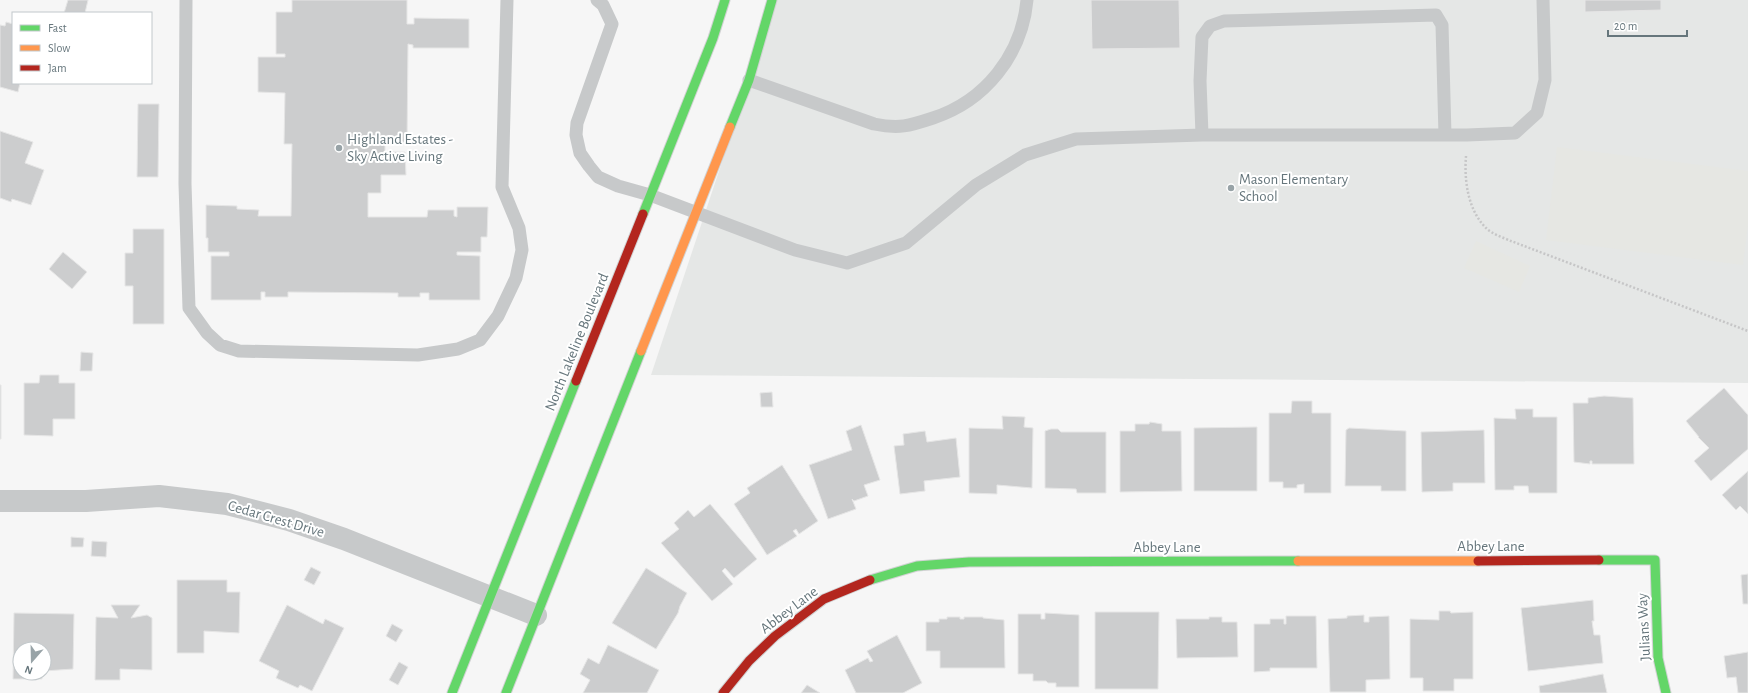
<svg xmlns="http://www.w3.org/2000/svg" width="1748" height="693" font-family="'Alegreya Sans',sans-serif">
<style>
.built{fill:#e5e7e6}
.green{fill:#e6e7e3}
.building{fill:#cccdce;stroke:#e6e6e6}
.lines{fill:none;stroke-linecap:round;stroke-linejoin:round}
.fast-casing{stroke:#d1d2d3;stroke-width:11}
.slow-casing{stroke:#d1d2d3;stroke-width:11}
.jam-casing{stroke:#d1d2d3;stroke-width:11}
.path{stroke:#c6c6c7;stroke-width:2.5;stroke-dasharray:2 2;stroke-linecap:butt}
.lane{stroke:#c7c9ca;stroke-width:13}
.street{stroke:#c7c9ca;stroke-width:22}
.fast{stroke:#63d668;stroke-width:9}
.slow{stroke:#ff974d;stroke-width:9}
.jam{stroke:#b3261e;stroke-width:9}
.poi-dot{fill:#98a3a7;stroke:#fff;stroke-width:1.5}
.labels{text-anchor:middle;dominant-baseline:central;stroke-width:4;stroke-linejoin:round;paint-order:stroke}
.poi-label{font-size:15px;fill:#66767c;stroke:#fff;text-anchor:start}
.street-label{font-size:15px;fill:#66767c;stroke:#fff}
</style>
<rect width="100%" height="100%" fill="#f6f6f6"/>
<path class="built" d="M 776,0 L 1748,0 L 1748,383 L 651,375 Z"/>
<path class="green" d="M 1557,147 L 1748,171 L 1748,224 L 1743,265 L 1546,240 Z
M 1476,241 L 1530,266 L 1519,292 L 1464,268 Z"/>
<path class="building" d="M 68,0 L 88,0 L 85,13 L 64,13 Z
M 292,0 L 407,0 L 407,24 L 414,24 L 414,18 L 469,19 L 469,48 L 413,48 L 413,45 L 408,44 L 407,143 L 385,143 L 385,152 L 405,152 L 406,175 L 381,175 L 381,193 L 368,193 L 368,217 L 427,217 L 428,210 L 454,210 L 454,216 L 457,217 L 457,207 L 488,207 L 487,237 L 481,237 L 481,252 L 457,252 L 457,255 L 480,256 L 480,300 L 429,300 L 429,293 L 420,293 L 420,297 L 398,297 L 398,293 L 288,292 L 288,297 L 265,297 L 265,292 L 261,292 L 261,300 L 211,300 L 211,256 L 229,256 L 229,252 L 208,252 L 208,238 L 206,238 L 206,205 L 237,206 L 237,209 L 259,210 L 258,216 L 291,216 L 292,144 L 284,144 L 285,93 L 258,92 L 258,57 L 285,57 L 285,54 L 276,54 L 276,12 L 292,12 Z
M 1091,0 L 1179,0 L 1180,48 L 1092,49 Z
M 1585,0 L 1661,0 L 1661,10 L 1585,12 Z
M 6,22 L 13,24 L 13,83 L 20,83 L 18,92 L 0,87 L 0,25 L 5,26 Z
M 138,104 L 159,104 L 158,177 L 137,177 Z
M 0,131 L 33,142 L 25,163 L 44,170 L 31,205 L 12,199 L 11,202 L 0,198 Z
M 133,229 L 164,229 L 164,324 L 133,324 L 133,286 L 125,286 L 125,253 L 133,253 Z
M 63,252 L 87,272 L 72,289 L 49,269 Z
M 81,352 L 93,353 L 92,371 L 80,371 Z
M 40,375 L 59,375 L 59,383 L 75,383 L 75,419 L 53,419 L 53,436 L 24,435 L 24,383 L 39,383 Z
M 0,385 L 1,385 L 1,439 L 0,439 Z
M 1724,388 L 1748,415 L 1748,449 L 1711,481 L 1694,461 L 1709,448 L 1698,437 L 1699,437 L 1686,421 Z
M 772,392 L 773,407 L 761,407 L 760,393 Z
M 1604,396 L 1633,398 L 1634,464 L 1592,464 L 1592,461 L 1590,461 L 1590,464 L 1574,462 L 1573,403 L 1588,403 L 1588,398 Z
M 1292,401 L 1312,401 L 1312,413 L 1331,413 L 1331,493 L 1304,493 L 1304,484 L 1297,485 L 1297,488 L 1283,488 L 1283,482 L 1269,482 L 1269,413 L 1291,413 Z
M 1515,409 L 1533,409 L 1533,417 L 1557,417 L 1557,493 L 1529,493 L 1528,486 L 1514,486 L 1514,490 L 1495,490 L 1494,418 L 1516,419 Z
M 1002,416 L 1025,417 L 1024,427 L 1033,428 L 1032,488 L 997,485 L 997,494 L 969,493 L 969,428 L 1003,429 Z
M 1150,422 L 1162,424 L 1162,431 L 1181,431 L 1182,491 L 1120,492 L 1120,431 L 1135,431 L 1135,424 L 1149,424 Z
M 861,425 L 880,480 L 864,485 L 868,496 L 854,501 L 852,499 L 856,509 L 828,519 L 809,465 L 852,450 L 846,431 Z
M 1257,427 L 1257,491 L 1194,491 L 1194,428 Z
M 1349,428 L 1406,431 L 1406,491 L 1381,491 L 1381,486 L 1345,486 L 1346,430 Z
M 1051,429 L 1058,429 L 1061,432 L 1106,432 L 1106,493 L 1077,493 L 1076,489 L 1045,488 L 1045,431 Z
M 1484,430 L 1485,483 L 1453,483 L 1453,491 L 1422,492 L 1421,432 Z
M 925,431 L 927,442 L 956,438 L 960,477 L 924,481 L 925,491 L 900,494 L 894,446 L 904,445 L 903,434 Z
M 782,465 L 818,521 L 799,534 L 796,529 L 793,531 L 797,536 L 767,555 L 734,504 L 750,493 L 747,488 Z
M 1748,471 L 1748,514 L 1740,506 L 1736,510 L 1722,495 Z
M 710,504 L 757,559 L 734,578 L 725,568 L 722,571 L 733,584 L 712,601 L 661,543 L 679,529 L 674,523 L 688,510 L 694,517 Z
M 71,537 L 84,538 L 83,547 L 71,547 Z
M 92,541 L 107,542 L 106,557 L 91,556 Z
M 311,567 L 321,572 L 314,585 L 304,580 Z
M 646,568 L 687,593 L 680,606 L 678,613 L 656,649 L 612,623 Z
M 1748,574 L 1748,604 L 1743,604 L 1741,575 Z
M 177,580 L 227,580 L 227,592 L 240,592 L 239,633 L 204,631 L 204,653 L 177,653 Z
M 1593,600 L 1594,621 L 1592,621 L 1594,635 L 1600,635 L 1603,663 L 1528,671 L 1521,608 Z
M 111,605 L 140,605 L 131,618 L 147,615 L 152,618 L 152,670 L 120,669 L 120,680 L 95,680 L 96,617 L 118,618 Z
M 287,605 L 323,624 L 325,619 L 344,628 L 312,691 L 300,685 L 298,688 L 276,678 L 279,671 L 259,661 Z
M 1439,611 L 1450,611 L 1451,613 L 1473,612 L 1473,679 L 1454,679 L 1454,691 L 1423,691 L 1423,678 L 1410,678 L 1410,619 L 1439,620 Z
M 1095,612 L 1159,612 L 1158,689 L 1095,689 Z
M 14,613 L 74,614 L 73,669 L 44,671 L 44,649 L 20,649 L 20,673 L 42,673 L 42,679 L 13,679 Z
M 1045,613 L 1079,615 L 1079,687 L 1056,687 L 1056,683 L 1048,683 L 1046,681 L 1033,681 L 1033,674 L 1018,674 L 1018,614 L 1041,614 L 1041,619 L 1045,619 Z
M 1364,615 L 1364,622 L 1369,622 L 1369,617 L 1389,616 L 1390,679 L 1366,680 L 1366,692 L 1330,692 L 1328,619 L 1347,618 L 1347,616 Z
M 1286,616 L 1316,616 L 1317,668 L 1270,668 L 1270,671 L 1254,672 L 1254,624 L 1270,624 L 1270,619 L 1284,619 L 1284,624 L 1286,624 Z
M 947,617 L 960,617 L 960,619 L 964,619 L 964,617 L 983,617 L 983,618 L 1004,620 L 1005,668 L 940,668 L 940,651 L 926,651 L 926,622 L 939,622 L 939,619 L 947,619 Z
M 1209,617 L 1222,617 L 1222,622 L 1237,622 L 1238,657 L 1177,658 L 1176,619 L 1209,619 Z
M 392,624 L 403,630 L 396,642 L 386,636 Z
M 897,635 L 922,683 L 903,693 L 856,693 L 845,670 L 868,658 L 870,662 L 873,661 L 867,651 Z
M 608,645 L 659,670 L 647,693 L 583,693 L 590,680 L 580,674 L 588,658 L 599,664 Z
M 1748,652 L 1748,693 L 1738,693 L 1736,677 L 1727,678 L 1724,656 Z
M 399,662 L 408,667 L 398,685 L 389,680 Z
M 1603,674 L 1607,693 L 1540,693 L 1539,686 Z
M 807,685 L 820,693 L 801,693 Z"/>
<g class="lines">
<defs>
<path id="fast" d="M 730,127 L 749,80 L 772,0
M 643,214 L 713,38 L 725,0
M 1599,560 L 1655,560 L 1658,658 L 1666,693
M 870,580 L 917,566 L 969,562 L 1298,561
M 452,693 L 576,381
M 506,693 L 641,351"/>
<path id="slow" d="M 641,351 L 730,127
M 1298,561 L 1478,561"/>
<path id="jam" d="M 576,381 L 643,214
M 1478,561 L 1599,560
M 723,693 L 749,661 L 775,636 L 824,599 L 870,580"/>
</defs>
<use href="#fast" class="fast-casing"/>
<use href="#slow" class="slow-casing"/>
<use href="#jam" class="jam-casing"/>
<path class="path" d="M 1466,156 C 1464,181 1468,210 1486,228 C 1492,234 1504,238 1511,241 L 1748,331"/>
<path class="lane" d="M 186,0 L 185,184 L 189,308 L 207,333 L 220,345 L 239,351 L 418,355 L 458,349 L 480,340 L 498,316 L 516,278 L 522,250 L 519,228 L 502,187 L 507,0
M 597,0 L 603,5 L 612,24 L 577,123 L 576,135 L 580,153 L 589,166 L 598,177 L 618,186 L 650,195 L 795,250 L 847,263 L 906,243 L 976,185 L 1025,155 L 1076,139 L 1202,135 L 1467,135 L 1515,133 L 1537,113 L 1545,80 L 1543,0
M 749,80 L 874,124 C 899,129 909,126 933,118 C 985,101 1022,55 1027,0
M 1202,135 L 1200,81 L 1202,37 L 1210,26 L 1224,21 L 1436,15 L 1442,25 L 1445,135"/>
<path class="street" d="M 0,501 L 86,501 L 159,496 L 227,504 L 289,520 L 344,539 L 536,615"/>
<use href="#fast" class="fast"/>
<use href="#slow" class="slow"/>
<use href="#jam" class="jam"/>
</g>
<g class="poi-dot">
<circle cx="339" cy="148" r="4"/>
<circle cx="1231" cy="188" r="4"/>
</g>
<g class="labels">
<g class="poi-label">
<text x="347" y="139">Highland Estates -<tspan x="347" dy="17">Sky Active Living</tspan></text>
<text x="1239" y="179">Mason Elementary<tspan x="1239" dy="17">School</tspan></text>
</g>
<g class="street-label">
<text transform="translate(577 342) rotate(-68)">North Lakeline Boulevard</text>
<text transform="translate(276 519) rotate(16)">Cedar Crest Drive</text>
<text x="1491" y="546">Abbey Lane</text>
<text x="1167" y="547">Abbey Lane</text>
<text transform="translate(789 610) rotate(-37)">Abbey Lane</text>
<text transform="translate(1644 627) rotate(-93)">Julians Way</text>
</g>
</g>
<rect x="12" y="12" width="140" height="72" fill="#ffffff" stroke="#c2c8cb"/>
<rect x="20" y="25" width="20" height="6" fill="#63d668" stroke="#c2c8cb"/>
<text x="48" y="32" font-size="12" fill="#66767c">Fast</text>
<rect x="20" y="45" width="20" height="6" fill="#ff974d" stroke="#c2c8cb"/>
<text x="48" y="52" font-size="12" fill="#66767c">Slow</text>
<rect x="20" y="65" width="20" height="6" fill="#b3261e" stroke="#c2c8cb"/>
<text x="48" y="72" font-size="12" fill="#66767c">Jam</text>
<g transform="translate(32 661) rotate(200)"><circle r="19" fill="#ffffff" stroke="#c2c8cb"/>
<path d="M0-3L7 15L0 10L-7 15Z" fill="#98a3a7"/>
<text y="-6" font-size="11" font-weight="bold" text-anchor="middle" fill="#66767c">N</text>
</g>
<path d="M1608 30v6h79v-6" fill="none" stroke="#66767c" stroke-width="2"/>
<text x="1614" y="30" font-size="12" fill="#66767c" stroke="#ffffff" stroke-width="3" paint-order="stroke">20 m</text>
</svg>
